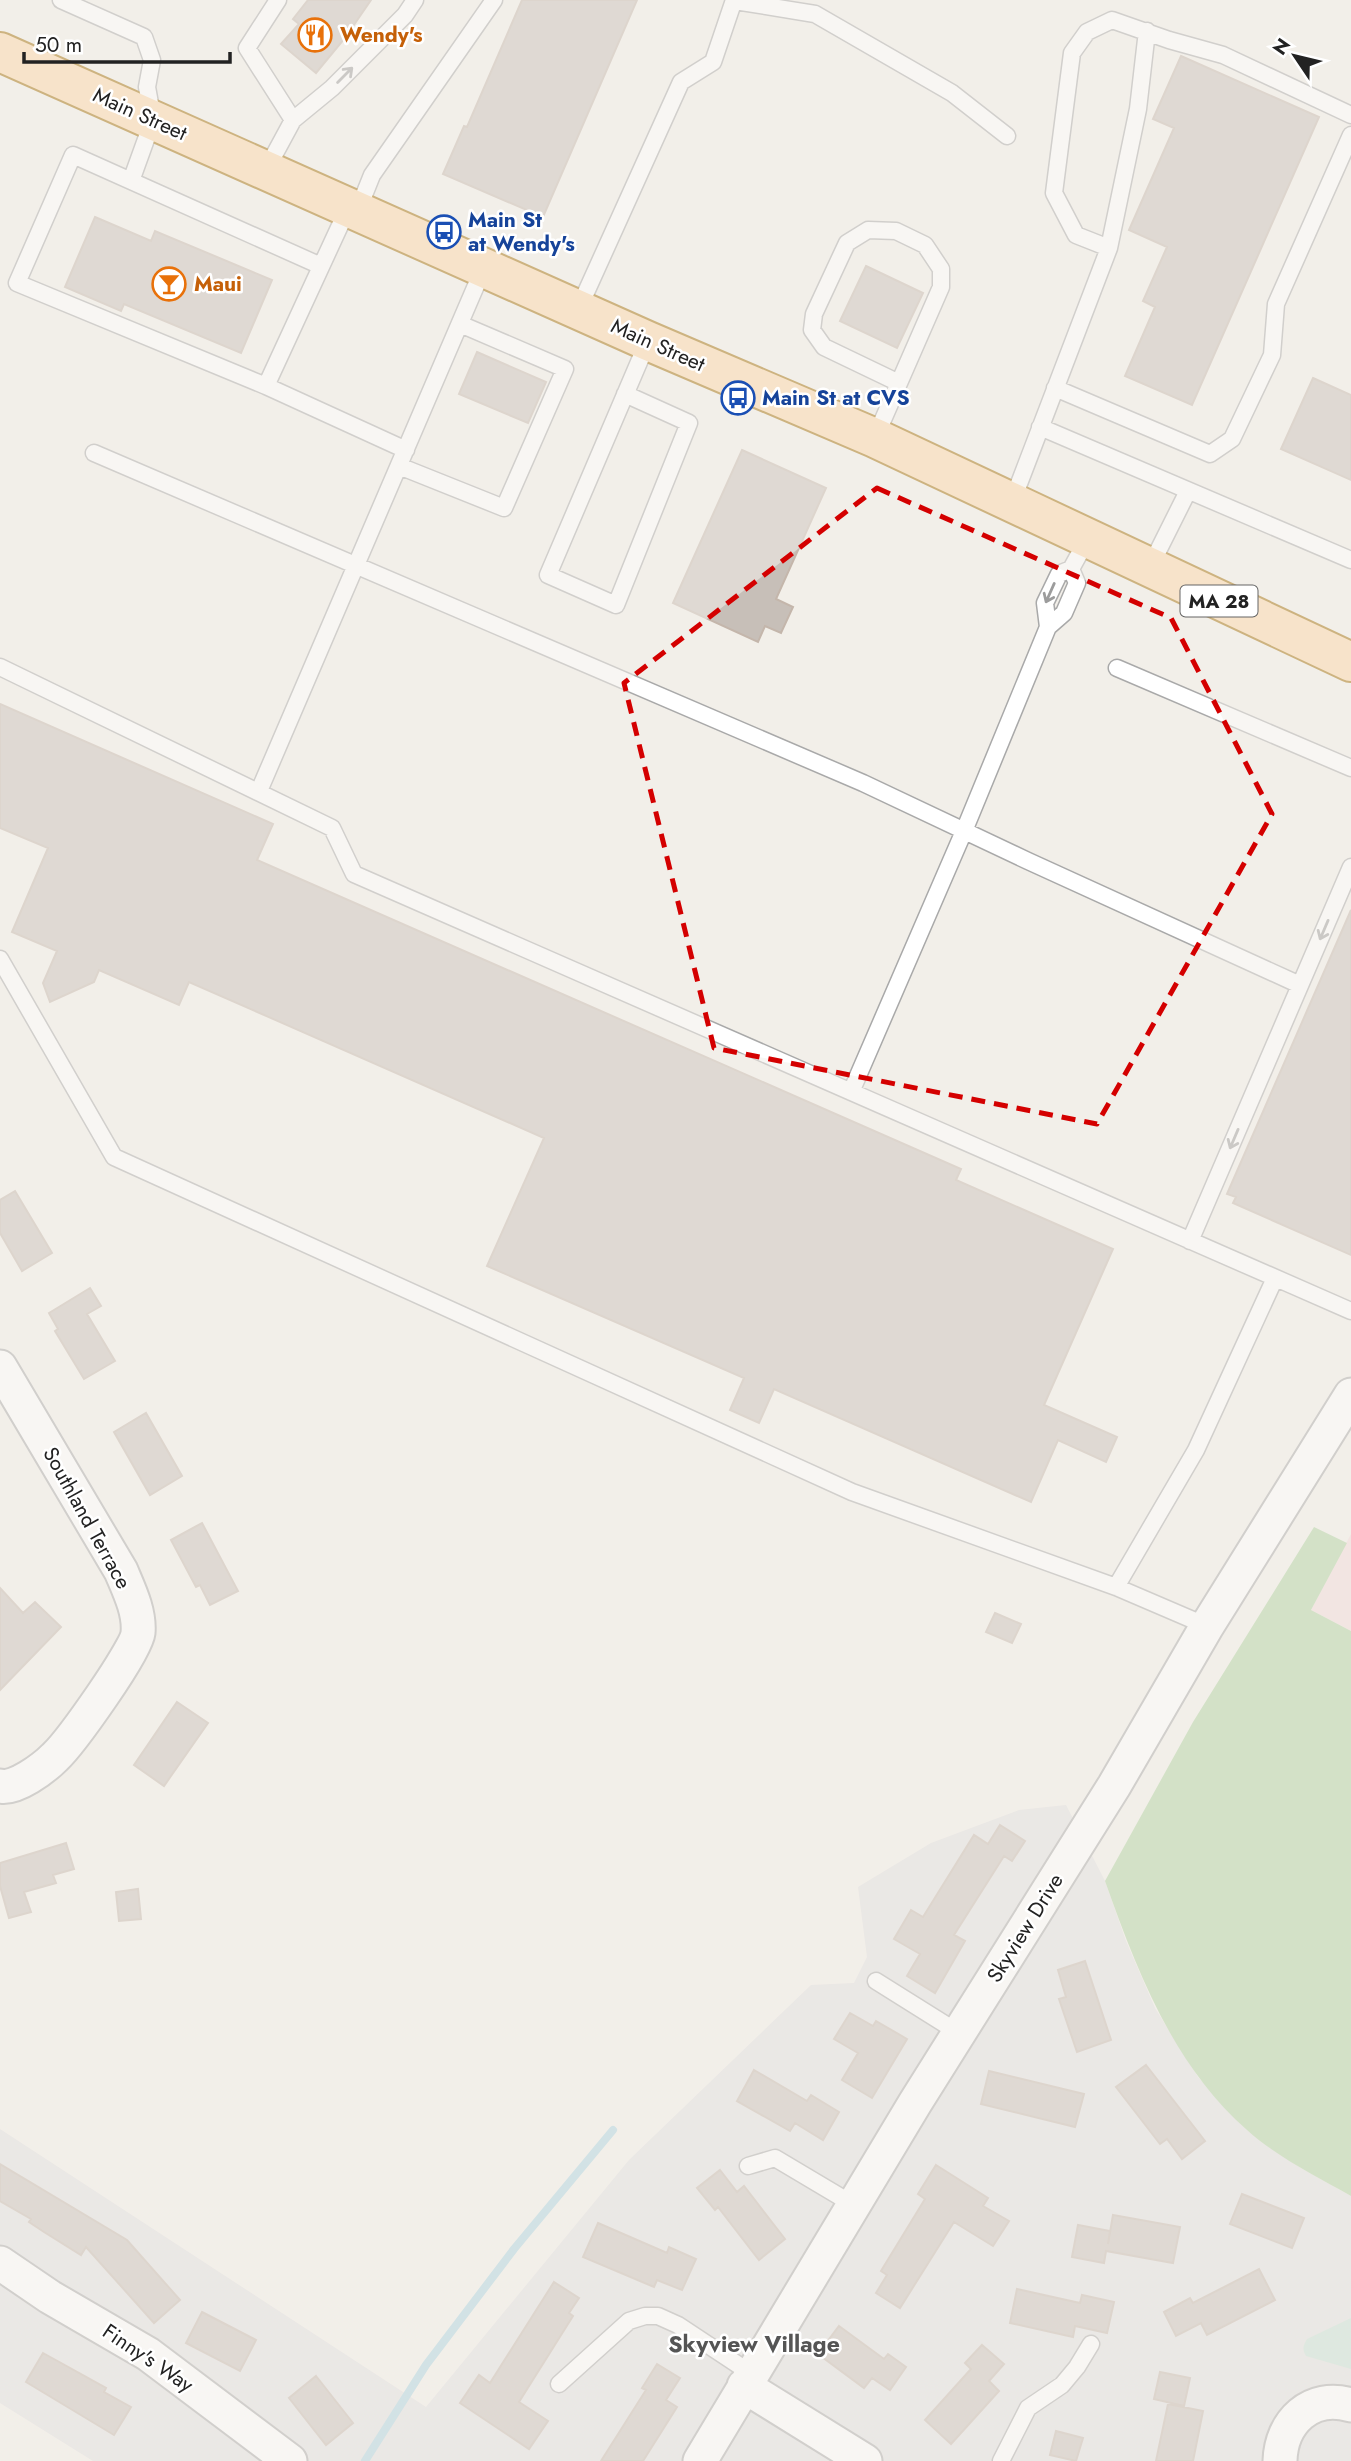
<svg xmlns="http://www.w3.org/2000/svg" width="1351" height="2461" font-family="Jost,sans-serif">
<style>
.residential{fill:#e0dfdf}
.commercial{fill:#f2dad9}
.forest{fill:#add19e}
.wetland{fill:#c6e0d4}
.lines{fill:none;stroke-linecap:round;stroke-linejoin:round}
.stream{stroke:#aad3df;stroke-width:8}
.building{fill:#c7bfb8;stroke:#c4b6ab;stroke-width:2}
.service-casing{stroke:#a9a9a9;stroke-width:19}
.minor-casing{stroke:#a9a9a9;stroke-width:37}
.primary-casing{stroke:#a06b00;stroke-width:42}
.service{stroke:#fff;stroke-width:16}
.minor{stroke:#fff;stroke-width:33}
.primary{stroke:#fcd6a4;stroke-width:38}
.oneway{stroke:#9c9c9c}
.marked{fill:none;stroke:#d40000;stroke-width:5;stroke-dasharray:14 9;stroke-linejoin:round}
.labels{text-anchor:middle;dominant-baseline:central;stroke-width:5;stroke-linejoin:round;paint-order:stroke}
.shield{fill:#fff;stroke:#646464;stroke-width:2}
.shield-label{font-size:19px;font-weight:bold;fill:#222}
.food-label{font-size:21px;font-weight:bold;fill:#c56008;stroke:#fff;text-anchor:start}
.street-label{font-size:21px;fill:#222;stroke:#fff}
.transit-label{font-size:21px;font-weight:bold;fill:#164399;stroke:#fff;text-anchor:start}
.neighbourhood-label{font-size:23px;font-weight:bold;fill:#555;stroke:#fff}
</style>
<rect width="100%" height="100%" fill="#f2efe9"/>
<path class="residential" d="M 1066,1805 L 1105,1881 L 1126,1941 L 1155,2008 L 1198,2077 L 1247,2130 L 1301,2168 L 1351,2196 L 1351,2461 L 93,2461 L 0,2403 L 0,2129 L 426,2407 L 629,2160 L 811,1985 L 854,1983 L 867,1957 L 858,1887 L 931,1843 L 1019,1810 Z"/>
<path class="commercial" d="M 1351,1534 L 1351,1631 L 1311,1610 Z"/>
<path class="forest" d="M 1314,1527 L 1347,1543 L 1311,1610 L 1351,1631 L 1351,2196 C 1316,2176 1277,2157 1247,2130 C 1173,2065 1137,1971 1105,1881 L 1193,1722 Z"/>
<path class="wetland" d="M 1351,2318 L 1351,2369 L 1306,2356 C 1302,2349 1303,2346 1307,2339 Z"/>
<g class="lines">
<path class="stream" d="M 365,2461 L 426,2365 L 514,2249 L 613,2130"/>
</g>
<path class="building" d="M 308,0 L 371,0 L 345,38 L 316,73 L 281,44 L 299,24 L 293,19 Z
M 522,0 L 637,0 L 543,217 L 443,174 L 464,126 L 467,127 Z
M 1181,56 L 1319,117 L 1192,405 L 1125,376 L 1155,307 L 1143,301 L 1167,247 L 1129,230 L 1174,128 L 1153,119 Z
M 95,217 L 151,241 L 155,231 L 272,280 L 241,353 L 124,304 L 121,311 L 65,287 Z
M 866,266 L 923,293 L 897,348 L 840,321 Z
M 477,352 L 546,382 L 528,423 L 459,394 Z
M 1313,378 L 1351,395 L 1351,480 L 1281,449 Z
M 742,450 L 826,488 L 776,599 L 793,607 L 781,633 L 765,626 L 758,642 L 673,603 Z
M 0,704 L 273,824 L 257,860 L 961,1169 L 956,1180 L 1113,1249 L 1044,1405 L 1117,1437 L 1106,1462 L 1058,1440 L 1031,1502 L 774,1389 L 759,1423 L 730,1410 L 744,1378 L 487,1266 L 544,1138 L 189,982 L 179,1005 L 99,970 L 94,982 L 50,1002 L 43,983 L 57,951 L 12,932 L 48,848 L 0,828 Z
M 1351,910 L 1351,1255 L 1233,1203 L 1236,1197 L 1227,1194 Z
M 15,1191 L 52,1253 L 22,1271 L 0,1233 L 0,1200 Z
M 90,1288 L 101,1306 L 87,1314 L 115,1361 L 84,1379 L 55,1331 L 58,1329 L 49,1313 Z
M 146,1413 L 182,1476 L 150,1495 L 114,1432 Z
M 202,1523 L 238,1591 L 210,1605 L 200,1585 L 196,1587 L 171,1540 Z
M 0,1588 L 23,1613 L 35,1602 L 61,1627 L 0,1690 Z
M 995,1613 L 1021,1624 L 1012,1643 L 986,1632 Z
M 177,1702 L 208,1723 L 164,1786 L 134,1765 Z
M 1000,1825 L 1025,1841 L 1012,1861 L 1004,1856 L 954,1935 L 965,1941 L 935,1993 L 907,1976 L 920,1954 L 894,1939 L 911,1910 L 923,1917 L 974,1835 L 988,1844 Z
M 66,1843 L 74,1869 L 53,1875 L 56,1883 L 24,1892 L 31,1912 L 9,1918 L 0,1886 L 0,1863 Z
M 138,1889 L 141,1919 L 119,1921 L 116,1892 Z
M 1085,1961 L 1111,2040 L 1077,2052 L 1059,1999 L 1066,1997 L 1058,1970 Z
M 850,2013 L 873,2026 L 876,2021 L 907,2039 L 872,2098 L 842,2080 L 858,2053 L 834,2039 Z
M 1146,2065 L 1205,2141 L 1182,2159 L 1167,2139 L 1160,2144 L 1116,2087 Z
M 754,2070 L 807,2101 L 811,2095 L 839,2112 L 823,2140 L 795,2123 L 790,2131 L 737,2101 Z
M 989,2071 L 1084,2094 L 1075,2127 L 981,2104 Z
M 0,2164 L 127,2240 L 180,2300 L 154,2323 L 86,2247 L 81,2255 L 44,2232 L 29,2222 L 31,2219 L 0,2201 Z
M 936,2165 L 988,2198 L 983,2206 L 1009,2221 L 993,2246 L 954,2222 L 900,2308 L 876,2293 L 887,2275 L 881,2271 L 925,2199 L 918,2194 Z
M 720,2170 L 737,2192 L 744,2186 L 785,2239 L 759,2260 L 718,2207 L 715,2210 L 697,2188 Z
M 1242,2194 L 1304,2218 L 1292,2248 L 1230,2224 Z
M 1113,2215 L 1180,2227 L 1173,2263 L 1106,2251 L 1104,2263 L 1072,2257 L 1078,2225 L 1110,2231 L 1108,2244 Z
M 598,2223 L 667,2253 L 669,2247 L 696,2259 L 682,2290 L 657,2280 L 654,2287 L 583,2257 Z
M 1259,2269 L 1275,2300 L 1207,2335 L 1201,2323 L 1176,2336 L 1164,2312 L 1190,2298 L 1193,2303 Z
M 554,2282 L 579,2298 L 569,2313 L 573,2316 L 519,2402 L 548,2421 L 529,2449 L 460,2403 L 479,2375 L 490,2383 Z
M 1017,2289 L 1080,2303 L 1082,2295 L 1114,2302 L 1107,2333 L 1075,2326 L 1073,2337 L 1010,2323 Z
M 202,2312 L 256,2340 L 240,2371 L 186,2343 Z
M 839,2326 L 884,2359 L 888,2354 L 906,2367 L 890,2390 L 872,2378 L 864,2388 L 818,2354 Z
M 982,2345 L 1004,2364 L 989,2381 L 999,2391 L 951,2444 L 925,2420 L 971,2369 L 965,2363 Z
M 43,2353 L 106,2388 L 104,2392 L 131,2407 L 114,2435 L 26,2382 Z
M 657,2364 L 680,2378 L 666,2400 L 677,2407 L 643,2461 L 601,2461 L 646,2390 L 642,2388 Z
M 1160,2372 L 1190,2378 L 1184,2406 L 1154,2399 Z
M 316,2376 L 353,2423 L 326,2445 L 289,2398 Z
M 1168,2404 L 1203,2411 L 1193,2461 L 1156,2461 Z
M 1056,2431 L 1083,2438 L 1076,2461 L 1050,2455 Z"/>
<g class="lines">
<defs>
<path id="service" d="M 61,0 L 144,37 L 152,60 L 147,87 L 153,120 L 131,181
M 278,0 L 247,48 L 293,120
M 735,1 L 815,14 L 952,93 L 1007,136
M 266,170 L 293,120 L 332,88 L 405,15 L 415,0
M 349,206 L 266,386 L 406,450
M 358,210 L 372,175 L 494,0
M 1109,248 L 1076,235 L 1054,193 L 1072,53 L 1087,32 L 1112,20 L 1169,40 L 1223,55 L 1351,115
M 578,310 L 681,82 L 713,62 L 734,0
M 266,386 L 17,283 L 73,155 L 321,266
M 1055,388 L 1210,454 L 1232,439 L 1272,355 L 1276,304 L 1351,135
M 625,394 L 689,423 L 616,605 L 548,575 L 648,341
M 1040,427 L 1351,560
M 875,438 L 941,287 L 941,269 L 925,245 L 896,231 L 868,230 L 847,243 L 814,314 L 812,330 L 824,347 L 899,383
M 94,453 L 863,783 L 1028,861 L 1300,985
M 399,466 L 504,508 L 565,369 L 460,324
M 1012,502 L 1109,248 L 1138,109 L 1147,31
M 1150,567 L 1188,491
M 1048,627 L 1045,603 L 1059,574 L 1071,569 L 1088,538
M 0,667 L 332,828 L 354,874 L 1351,1311
M 1117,668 L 1351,768
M 259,791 L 484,267
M 0,959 L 114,1157 L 852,1492 L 1116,1587 L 1207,1626
M 851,1092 L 964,831 L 1048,627 L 1064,613 L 1077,583 L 1071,569
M 1190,1241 L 1351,867
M 1116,1587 L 1196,1450 L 1275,1278
M 876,1981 L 959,2033
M 748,2166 L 775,2158 L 854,2205
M 559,2384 L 629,2321 L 645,2316 L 658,2316 L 678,2325 L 752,2374
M 1001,2461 L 1028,2408 L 1062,2385 L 1077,2367 L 1091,2344"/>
<path id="minor" d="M 0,1367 L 121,1571 C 129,1590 140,1612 138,1633 C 136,1651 71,1742 55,1757 C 44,1768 15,1790 0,1786
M 0,2263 L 50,2297 L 148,2354 L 290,2461
M 744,2386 L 865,2461
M 700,2461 L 915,2103 L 1114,1786 L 1207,1626 L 1351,1395
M 1280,2461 C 1281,2422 1311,2393 1351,2405"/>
<path id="primary" d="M 0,52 L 648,341 L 875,438 L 1351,662"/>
</defs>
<use href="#service" class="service-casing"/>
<use href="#minor" class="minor-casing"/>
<use href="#primary" class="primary-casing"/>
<use href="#service" class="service"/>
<use href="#minor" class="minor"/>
<use href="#primary" class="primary"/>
</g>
<defs><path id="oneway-shaft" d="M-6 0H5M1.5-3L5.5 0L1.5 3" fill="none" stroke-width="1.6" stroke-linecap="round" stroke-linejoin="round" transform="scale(1.75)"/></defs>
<g class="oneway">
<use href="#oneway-shaft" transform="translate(345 75) rotate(-45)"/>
<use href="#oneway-shaft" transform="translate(1050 593) rotate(114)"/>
<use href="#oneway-shaft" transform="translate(1324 930) rotate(113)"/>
<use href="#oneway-shaft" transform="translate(1234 1139) rotate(113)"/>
</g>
<path d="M0 0H1351V2461H0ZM 877,488 L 1171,618 L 1272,814 L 1097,1124 L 714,1048 L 624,683 Z" fill="#f2efe9" fill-opacity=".55" fill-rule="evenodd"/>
<path class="marked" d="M 877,488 L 1171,618 L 1272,814 L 1097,1124 L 714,1048 L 624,683 Z"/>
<defs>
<symbol id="restaurant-ring" viewBox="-11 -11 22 22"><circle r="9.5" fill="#fff" stroke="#e8710a" stroke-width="1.5"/><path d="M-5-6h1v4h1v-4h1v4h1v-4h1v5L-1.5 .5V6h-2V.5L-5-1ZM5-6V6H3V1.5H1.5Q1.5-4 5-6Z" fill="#e8710a"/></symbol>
<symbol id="bus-ring" viewBox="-11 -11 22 22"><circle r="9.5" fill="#fff" stroke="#1a4fb4" stroke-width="1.5"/><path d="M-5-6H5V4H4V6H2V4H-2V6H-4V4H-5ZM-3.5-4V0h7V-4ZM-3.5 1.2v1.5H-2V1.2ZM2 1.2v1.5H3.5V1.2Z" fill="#1a4fb4"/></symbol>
<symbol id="bar-ring" viewBox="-11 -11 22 22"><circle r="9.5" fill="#fff" stroke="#e8710a" stroke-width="1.5"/><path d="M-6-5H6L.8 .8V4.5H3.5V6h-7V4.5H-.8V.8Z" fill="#e8710a"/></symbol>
</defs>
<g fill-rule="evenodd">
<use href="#restaurant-ring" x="296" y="16" width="38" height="38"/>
<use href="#bus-ring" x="425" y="213" width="38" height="38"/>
<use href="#bar-ring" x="150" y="265" width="38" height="38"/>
<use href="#bus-ring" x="719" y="379" width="38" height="38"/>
</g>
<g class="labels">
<rect class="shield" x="1180.5" y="585.5" width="77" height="31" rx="5"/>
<g class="shield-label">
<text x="1219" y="601">MA 28</text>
</g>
<g class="food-label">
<text x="340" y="35">Wendy's</text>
<text x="194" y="284">Maui</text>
</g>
<g class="street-label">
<text transform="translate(140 114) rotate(24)">Main Street</text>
<text transform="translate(658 345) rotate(24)">Main Street</text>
<text transform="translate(87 1518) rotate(61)">Southland Terrace</text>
<text transform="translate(1025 1928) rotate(-58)">Skyview Drive</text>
<text transform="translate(148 2358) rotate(34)">Finny's Way</text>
</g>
<g class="transit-label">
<text x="468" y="220">Main St<tspan x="468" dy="24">at Wendy's</tspan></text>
<text x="762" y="398">Main St at CVS</text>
</g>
<g class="neighbourhood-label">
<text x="754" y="2344">Skyview Village</text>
</g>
</g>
<g transform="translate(1295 56) rotate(305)" stroke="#ffffff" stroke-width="5" paint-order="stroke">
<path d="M0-5L12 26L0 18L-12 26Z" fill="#222222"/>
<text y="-10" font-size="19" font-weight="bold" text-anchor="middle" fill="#222222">N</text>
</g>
<path d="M24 52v10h206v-10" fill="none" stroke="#222222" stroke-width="3.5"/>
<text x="35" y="52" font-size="21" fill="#222222" stroke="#ffffff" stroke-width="5" paint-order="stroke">50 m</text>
</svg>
